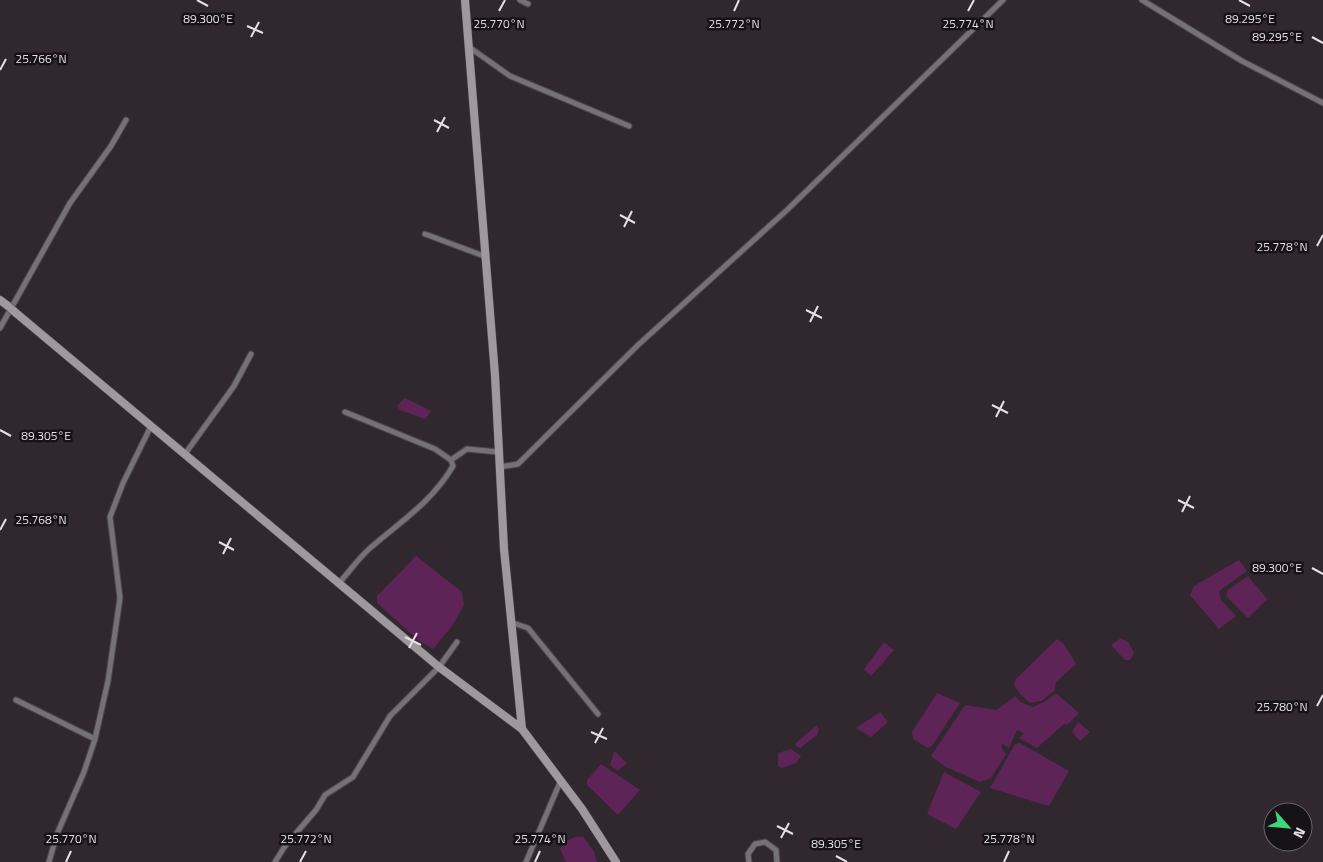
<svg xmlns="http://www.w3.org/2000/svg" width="1323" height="862" font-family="'Titillium Web',sans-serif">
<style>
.water{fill:#5e2457}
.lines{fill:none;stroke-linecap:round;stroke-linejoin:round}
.street-casing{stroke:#4d454b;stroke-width:7}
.secondary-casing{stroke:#4d454b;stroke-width:9}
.street{stroke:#757174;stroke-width:5}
.secondary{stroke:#9f999e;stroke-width:8}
.secondary-bridge-casing{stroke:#4d454b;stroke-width:9;stroke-linecap:butt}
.secondary-bridge{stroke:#9f999e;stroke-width:8}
.ticks{fill:none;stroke:#e6e0e4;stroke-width:2}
.ticks-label{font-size:12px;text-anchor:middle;fill:#e6e0e4;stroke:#161215;stroke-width:5;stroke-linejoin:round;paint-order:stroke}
</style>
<rect width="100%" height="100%" fill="#30282e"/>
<path class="water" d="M 405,398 L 431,411 L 425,419 L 400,410 L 397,406 Z
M 416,556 L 462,592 L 464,605 L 452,626 L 433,649 L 418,640 L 377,603 L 377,596 Z
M 1239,560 L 1247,571 L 1219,591 L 1221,600 L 1236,616 L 1219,629 L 1190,595 L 1194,586 Z
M 1248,576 L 1267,599 L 1248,618 L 1226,596 L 1228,590 Z
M 1121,638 L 1129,643 L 1134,653 L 1130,660 L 1125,660 L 1111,645 Z
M 1057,639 L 1064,644 L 1076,664 L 1056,682 L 1054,691 L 1041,701 L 1030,703 L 1021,695 L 1014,685 L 1016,679 Z
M 884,642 L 894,650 L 871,676 L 864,669 Z
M 937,693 L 960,703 L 932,746 L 928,748 L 913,739 L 912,732 Z
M 1056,693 L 1079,713 L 1067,725 L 1064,724 L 1037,748 L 1019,738 L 1024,733 L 1017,730 L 1009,748 L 1002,743 L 1001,747 L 1006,754 L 991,778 L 980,782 L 946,767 L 931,756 L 965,705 L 997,710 L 1015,696 L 1021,702 L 1033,707 L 1046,701 Z
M 880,712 L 888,722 L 871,737 L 856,728 Z
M 1078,722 L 1090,732 L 1080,741 L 1072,732 Z
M 817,725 L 819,729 L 817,735 L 800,748 L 796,746 L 796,743 Z
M 1020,743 L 1069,771 L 1049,806 L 990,788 L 1015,744 Z
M 791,749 L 801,756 L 796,763 L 782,768 L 778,766 L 778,753 Z
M 614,752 L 616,752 L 627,764 L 617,771 L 610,765 Z
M 601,764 L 640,790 L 618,815 L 587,785 L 587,780 Z
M 944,772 L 981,792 L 956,829 L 927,814 Z
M 575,837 L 583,837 L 594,851 L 597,862 L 566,862 L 560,849 L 566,842 Z"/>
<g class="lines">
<defs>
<path id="street" d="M 520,0 L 528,4
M 1142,0 L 1242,61 L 1323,103
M 469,47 L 510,76 L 629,126
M 425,234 L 484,256
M 0,328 L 70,203 L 111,146 L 126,120
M 185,454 L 234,386 L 251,354
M 451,460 L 467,449 L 498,452
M 500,467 L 518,464 L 638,345 L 787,210 L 1003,0
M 339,583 C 349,572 358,559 369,549 C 401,521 431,503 453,466 L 451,460 L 435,449 L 345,412
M 513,623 L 528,628 L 598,714
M 16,700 L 95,739
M 49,862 L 57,834 L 84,772 L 95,739 L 108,681 L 120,598 L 110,517 L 123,483 L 151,426
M 275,862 L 285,846 L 316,810 L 325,795 L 353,777 L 390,716 L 439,667 L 457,642
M 526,862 L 561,780
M 749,862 L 748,854 L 755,844 L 765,842 L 776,850 L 777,862"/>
<path id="secondary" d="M 465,0 L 495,375 L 504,549 L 522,729
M 0,300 L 8,306
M 16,313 L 439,667 L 522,729 L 582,809 L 616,862"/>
</defs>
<use href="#street" class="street-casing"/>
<use href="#secondary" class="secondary-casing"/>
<use href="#street" class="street"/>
<use href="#secondary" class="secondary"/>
<defs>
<path id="secondary-bridge" d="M 8,306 L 16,313"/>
</defs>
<use href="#secondary-bridge" class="secondary-bridge-casing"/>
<use href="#secondary-bridge" class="secondary-bridge"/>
</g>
<path class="ticks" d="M 197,0 L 208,6M 1239,0 L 1250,6M 499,11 L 505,0M 734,11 L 739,0M 968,11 L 974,0M 247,26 L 263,33M 251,37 L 259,22M 1312,37 L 1323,43M 0,70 L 6,59M 434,120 L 449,128M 437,132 L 445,117M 620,215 L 635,223M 624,227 L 632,211M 1317,246 L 1323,235M 806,310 L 822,318M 810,322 L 818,306M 992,405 L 1008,413M 996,417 L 1004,401M 0,430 L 11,436M 1178,500 L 1194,508M 1182,512 L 1190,496M 0,530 L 6,519M 219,542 L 234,550M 223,554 L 231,538M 1312,568 L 1323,574M 405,637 L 421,645M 409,648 L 417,633M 1317,706 L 1323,695M 591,732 L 607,739M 595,743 L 603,728M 777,826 L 793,834M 781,838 L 789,823M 836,856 L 847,862M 66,862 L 71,851M 300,862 L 306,851M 535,862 L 540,851M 1004,862 L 1009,851"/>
<g class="ticks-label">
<text x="1250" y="23">89.295°E</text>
<text x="208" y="23">89.300°E</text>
<text x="499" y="28">25.770°N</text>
<text x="734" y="28">25.772°N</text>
<text x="968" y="28">25.774°N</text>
<text x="1277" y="41">89.295°E</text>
<text x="41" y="63">25.766°N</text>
<text x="1282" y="251">25.778°N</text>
<text x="46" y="440">89.305°E</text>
<text x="41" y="524">25.768°N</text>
<text x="1277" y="572">89.300°E</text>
<text x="1282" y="711">25.780°N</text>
<text x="71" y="843">25.770°N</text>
<text x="306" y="843">25.772°N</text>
<text x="540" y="843">25.774°N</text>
<text x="1009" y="843">25.778°N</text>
<text x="836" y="848">89.305°E</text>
</g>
<g transform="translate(1288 827) rotate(117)"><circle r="24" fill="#161215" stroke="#696468"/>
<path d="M0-4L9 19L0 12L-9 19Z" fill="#3ed77d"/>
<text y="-8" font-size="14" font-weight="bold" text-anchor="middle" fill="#e6e0e4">N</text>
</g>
</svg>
